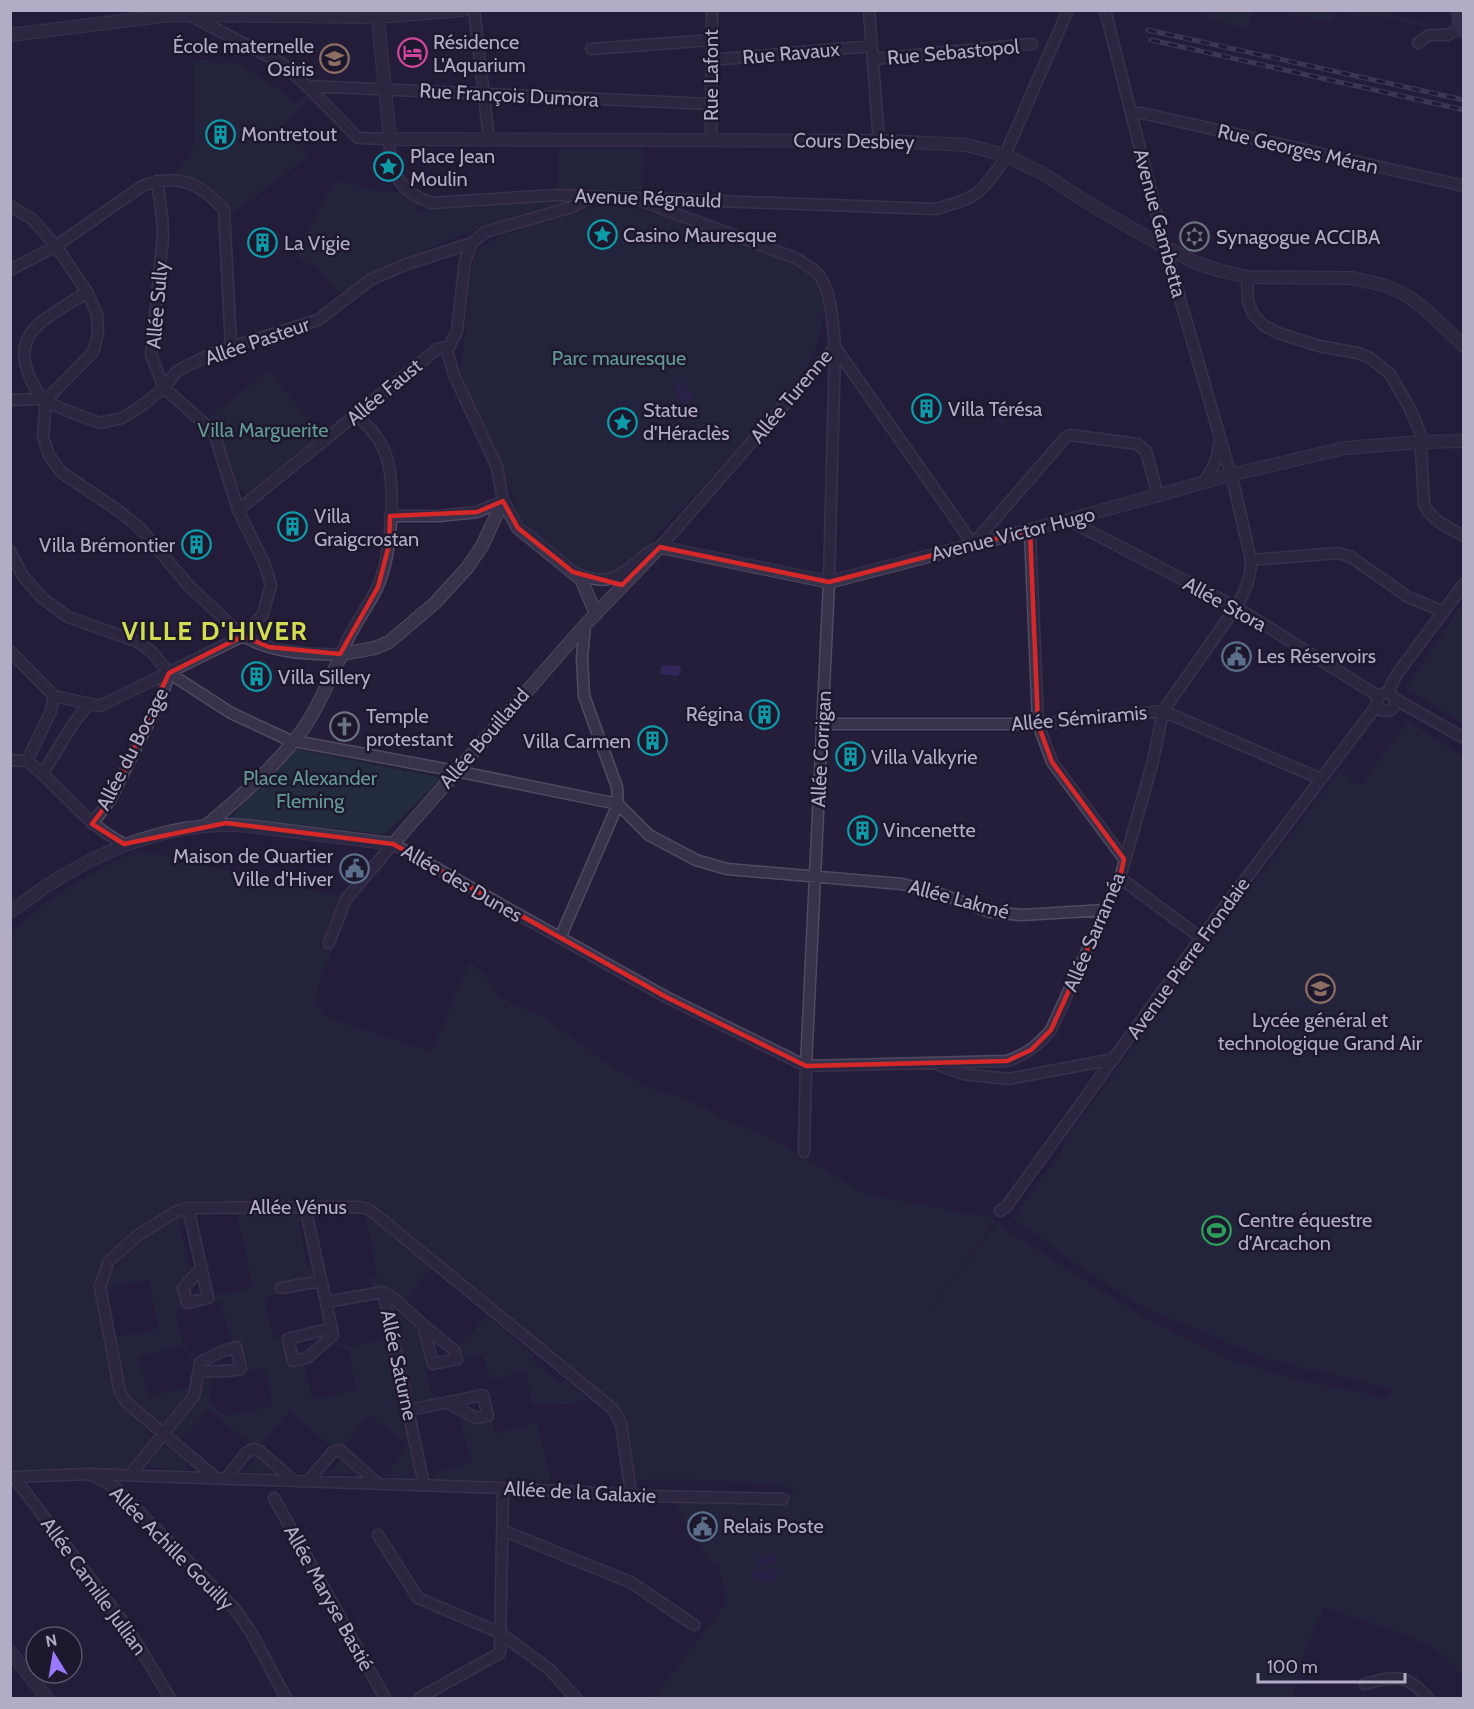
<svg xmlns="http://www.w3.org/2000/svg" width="1474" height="1709" font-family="Cabin,sans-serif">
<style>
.green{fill:#232c3e}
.water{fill:#322758}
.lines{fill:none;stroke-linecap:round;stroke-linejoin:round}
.minor-casing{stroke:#504a62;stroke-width:13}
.tertiary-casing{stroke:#504a62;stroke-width:14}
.secondary-casing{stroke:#3e3950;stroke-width:16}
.minor{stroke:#38324a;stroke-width:10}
.tertiary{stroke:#38324a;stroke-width:12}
.secondary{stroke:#48405d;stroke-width:14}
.rail-casing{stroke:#5a5372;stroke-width:5}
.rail{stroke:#1d182e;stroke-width:3;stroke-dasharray:9;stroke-linecap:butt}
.marked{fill:none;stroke:#d62828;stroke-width:4.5;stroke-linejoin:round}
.labels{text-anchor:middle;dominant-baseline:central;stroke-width:5;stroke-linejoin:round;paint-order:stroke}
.poi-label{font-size:20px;fill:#b3acc7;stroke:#1d182e;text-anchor:start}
.street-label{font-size:20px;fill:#b3acc7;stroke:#1d182e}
.park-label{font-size:20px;fill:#629992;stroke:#1d182e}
.district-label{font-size:26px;font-weight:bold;letter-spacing:1.5px;fill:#d2dd51;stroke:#1d182e}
</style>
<rect width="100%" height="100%" fill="#241e3a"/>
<path class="green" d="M 1207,11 L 1251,11 L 1248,29 L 1206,18 Z
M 1278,11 L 1335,10 L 1335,11 L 1333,22 Z
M 1339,11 L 1373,11 L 1429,23 L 1428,28 L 1370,13 L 1368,16 Z
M 193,60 L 208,60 L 217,65 L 234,62 L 277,87 L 295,105 L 306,95 L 310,99 L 282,126 L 310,155 L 230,215 L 229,212 L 183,177 L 173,175 L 188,158 L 194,143 Z
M 558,149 L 644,149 L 643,190 L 557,189 Z
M 336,181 L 386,192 L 403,192 L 418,203 L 415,210 L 425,213 L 427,207 L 454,208 L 556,200 L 574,201 L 484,226 L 386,267 L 369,275 L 342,295 L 315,266 L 296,257 L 300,243 Z
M 618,205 C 636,209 655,212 672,217 C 703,226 733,239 763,251 C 779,257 800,263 812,276 C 837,304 816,357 797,383 L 639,555 L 614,574 L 602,575 L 576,567 L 557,555 L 528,529 L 519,515 L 495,447 L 471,399 L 461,371 L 472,265 L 478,249 L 503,235 L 596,207 Z
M 269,370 L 321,435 L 255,490 L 246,495 C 223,476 231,440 207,419 Z
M 1463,604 L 1463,724 L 1406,688 Z
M 1408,721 L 1463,757 L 1463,1673 L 1434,1648 L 1396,1631 L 1324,1608 L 1305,1651 L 1293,1698 L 654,1698 L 726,1603 L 719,1565 L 710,1561 L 671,1499 L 786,1502 L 794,1488 C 742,1482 689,1477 636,1480 L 624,1423 L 607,1399 L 415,1238 L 369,1203 L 190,1202 L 172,1206 L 135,1230 L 104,1259 L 95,1281 L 94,1287 L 115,1393 C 124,1411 145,1421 152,1440 L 128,1468 L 11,1470 L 10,938 C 42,897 92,875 136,850 L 339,896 L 321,945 L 333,949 L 319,983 L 316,1004 L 326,1017 L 432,1052 L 469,962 L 485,975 L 500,998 L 542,1016 L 611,1066 L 645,1086 L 689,1100 L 720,1117 L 779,1142 L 865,1194 L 992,1218 L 996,1221 L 915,1329 L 998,1222 L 1007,1231 L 1148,1320 L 1231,1360 L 1303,1381 L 1387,1398 L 1394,1389 L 1270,1360 L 1147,1309 L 1095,1277 L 1013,1218 L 1062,1151 L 1063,1143 L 1224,923 L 1339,771 L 1360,786 Z
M 296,749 L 442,778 L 385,834 L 230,818 Z
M 237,1213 L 303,1215 L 304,1222 L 299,1223 L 307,1267 L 313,1266 L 312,1276 L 280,1283 L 282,1293 L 264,1297 L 274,1339 L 284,1336 L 291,1364 L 303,1361 L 312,1399 L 357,1390 L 348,1350 L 329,1341 L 330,1339 L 349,1347 L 389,1339 L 416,1473 L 414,1477 L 384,1477 L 408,1445 L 368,1414 L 344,1446 L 330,1448 L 328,1444 L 290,1411 L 260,1445 C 244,1444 222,1419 209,1409 L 180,1440 L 174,1436 L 173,1432 L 196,1402 L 205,1374 L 213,1374 L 209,1402 L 226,1416 L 273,1406 L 264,1367 L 245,1371 L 232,1344 L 221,1301 L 212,1302 L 211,1296 L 253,1288 Z
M 365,1215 L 431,1268 L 405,1301 C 394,1292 387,1285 372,1288 L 370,1279 L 378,1276 Z
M 181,1216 L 185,1219 L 187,1226 L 180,1228 L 189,1267 L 195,1266 L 196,1271 L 179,1287 L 186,1307 L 175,1310 L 183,1344 L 198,1358 L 196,1360 L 180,1346 L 139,1357 L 149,1396 L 191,1386 L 189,1396 L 167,1424 L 162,1426 L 130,1398 L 126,1391 L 116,1337 L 158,1329 L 149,1279 L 107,1288 L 107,1285 C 120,1250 149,1234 181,1216 Z
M 391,1304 L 394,1304 L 419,1328 L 430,1367 L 425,1368 L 434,1400 L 412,1404 Z
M 487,1316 L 535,1356 L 532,1360 L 561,1384 L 565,1380 L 588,1400 L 564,1404 L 533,1405 L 525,1371 L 491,1379 L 483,1355 L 460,1360 L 458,1348 Z
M 459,1416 L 473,1423 L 492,1420 L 495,1434 L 537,1423 L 551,1482 L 431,1480 L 437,1472 L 472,1463 Z
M 165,1447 L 170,1449 L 186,1461 L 186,1469 L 180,1471 L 149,1467 L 148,1463 C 152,1457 158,1449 165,1447 Z
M 256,1454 L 271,1467 L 271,1471 L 267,1473 L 243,1472 L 242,1468 L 246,1470 L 256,1457 L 252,1455 Z
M 340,1456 L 354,1468 L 355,1472 L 352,1475 L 327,1474 L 326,1469 L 330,1472 L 340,1460 L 337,1457 Z"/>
<path class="water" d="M 677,382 L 684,383 L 693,397 L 689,402 L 684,405 C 678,397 674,391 677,382 Z
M 1003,406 L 1011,411 L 1002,424 L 994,419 Z
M 661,665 L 680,666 L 681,673 L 676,676 L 661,674 Z
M 771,1554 L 775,1556 L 777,1561 L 776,1564 L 769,1563 L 761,1567 L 758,1565 L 757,1562 L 763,1556 Z
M 771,1568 L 775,1570 L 777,1576 L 773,1581 L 761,1582 L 752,1576 L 755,1569 L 762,1572 Z"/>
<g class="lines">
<defs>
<path id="minor" d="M 474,10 L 489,139
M 869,10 L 879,141
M 191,16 L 283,64 L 307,86 L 358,138 L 390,139 C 387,171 401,193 432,203 L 556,195 L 936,209 C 973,198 979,197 1001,164 L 1068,10
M 1418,43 L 1429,35 L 1447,35 L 1461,28
M 591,49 L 711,40
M 873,59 L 1032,44
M 711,60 L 872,46
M 307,86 L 711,104
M 1132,114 L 1142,113 L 1464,186
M 711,140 L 712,10
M 639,200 L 798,259 C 804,264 812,268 817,273 C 832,288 833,327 835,347 L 829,582 L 806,1066 L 804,1152
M 10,206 L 32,219 L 56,246 L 87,292 L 97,314 L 98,334 L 93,352 L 46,400 L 43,437 L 49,455 L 61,472 L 116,509 L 140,528 L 189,586 L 237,631 C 264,653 308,655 342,654 C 349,630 367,610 377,588 C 392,557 398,479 383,448 C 377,435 367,425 357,415
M 10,270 L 56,246 L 142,186 C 178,173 199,182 224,210 L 231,346
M 1247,277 L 1248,301 L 1253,314 L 1263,325 L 1278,333 L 1319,346 L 1358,353 L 1370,358 L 1390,374 L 1409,407 L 1420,432 L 1424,504 C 1432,521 1447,527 1464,536
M 835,347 L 973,544 L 1066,437 L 1070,435 L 1137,444 L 1146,451 L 1158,496
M 42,399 C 0,336 39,323 87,292
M 10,400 L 42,399 L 65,410 L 100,423 L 122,418 L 140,407 L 164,388 L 177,371 L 217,351 L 318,320 L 370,280 L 407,264 L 472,243
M 1203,483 C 1212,470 1218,460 1219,444
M 238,510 L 437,349 L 448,347
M 390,516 L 439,516 L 477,512 L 503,501 L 497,467 L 454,375 L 447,351 L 457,331 L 465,261 L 472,243 L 485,232 L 572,207 L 592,197
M 1068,520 L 1236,607 L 1378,696
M 1030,530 L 1038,724 L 1052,762 L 1124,859
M 10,551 L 23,576 L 42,598 L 68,617 L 138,642 L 152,652 L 169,673 L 231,713 L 289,740 L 456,771 L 618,804
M 1251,560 L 1338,553 L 1351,557 L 1408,597 L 1444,612
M 575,573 C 602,584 614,582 636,563 C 644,556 650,550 660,547 L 835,347
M 585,625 L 582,658 L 584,696 L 617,787 L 618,804 L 649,835 L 696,860 L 727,869 L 902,884 L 938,893 L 990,912 L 1022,915 L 1105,910
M 10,651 L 54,696
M 1388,692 L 1397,674 L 1464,584
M1377 702a9 9 0 1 1 18 0a9 9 0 1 1-18 0Z
M 54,696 L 100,706 L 243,636 L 263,614 L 271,585 L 264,563 L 238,510 L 215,436 L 206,425 L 164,388 L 151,355 L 163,236 L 162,216 L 157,181
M 1395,699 L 1464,738
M 823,724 L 1038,724 L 1163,711 L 1321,779
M 10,760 L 27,761
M 27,761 C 62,788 83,823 124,844
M 27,761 L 51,711 L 54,696
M 43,773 L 73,724 L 89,704
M 92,824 L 110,800 L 163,694 L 169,673
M 1120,878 L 1201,938
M 560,938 L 618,804
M 329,943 L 346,899 L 393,844 L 666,997 L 806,1066 L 1007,1061 C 1026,1055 1038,1045 1051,1030 L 1120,878 L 1153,761 L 1163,711 L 1236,607 C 1245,592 1251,579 1251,560 L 1234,486 L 1165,247 L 1105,10
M 941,1066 L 963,1074 L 1008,1079 L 1114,1059
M 305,1207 L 326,1302 L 383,1292 L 424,1485
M 188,1208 L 208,1298 L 187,1303 L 183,1288 L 201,1269
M 1000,1211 L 1006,1207 L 1201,938 L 1377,705
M 281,1288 L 321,1281
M 383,1292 L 397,1301 L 423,1325 L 454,1350 L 457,1359 L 433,1364 L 423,1325
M 326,1302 L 333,1335 L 307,1358 L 293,1361 L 288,1339 L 331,1328
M 409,1410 L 483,1395 L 488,1416 L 476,1418 L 448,1403
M 92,1475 L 116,1488 L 235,1609 L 252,1634 L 286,1698
M 130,1475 L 194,1396 L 200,1362 L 223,1351 L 236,1347 L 241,1369 C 227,1373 213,1370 199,1372
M 10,1477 L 89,1474 L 503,1488 L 648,1496 L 783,1499
M 14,1477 L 127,1627 L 170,1698
M 216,1478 L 126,1402 L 120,1392 L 100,1287 L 109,1261 L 138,1235 L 177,1211 L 188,1208 L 359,1207 L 368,1209 L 375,1214 L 613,1409 L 621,1424 L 631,1494
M 226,1478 L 246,1453 L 253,1449 L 260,1451 L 294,1481
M 308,1481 L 333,1452 L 340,1450 L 377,1483
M 274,1498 L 385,1698
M 502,1530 L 632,1583 L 694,1625
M 378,1535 L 418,1598 L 500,1633 L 549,1669 L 576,1698
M 1365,1684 C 1396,1676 1406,1673 1428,1698
M 419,1698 L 500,1653 L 503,1488"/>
<path id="tertiary" d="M 377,10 L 390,139 L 888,141 L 966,145 L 1005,155 L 1042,173 L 1096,208 L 1156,242 L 1194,262 L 1218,270 L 1247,277 L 1352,278 L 1387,286 L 1406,295 L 1425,309 L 1464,346
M 10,35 L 170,15 L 378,17 L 463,10
M 503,501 L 518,528 L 581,579 L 596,614
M 207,825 C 237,800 268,773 293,742 C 315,717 327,683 342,654 L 375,648 L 389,642 L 435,603 L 467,568 L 482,546 L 503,501
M 10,911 C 24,904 35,893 48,885 C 107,847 178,819 249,826 L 393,844 L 585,625 L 660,547 L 829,582 L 1068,520 L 1230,475 L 1345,448 L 1421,442 L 1464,441
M 10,1651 L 47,1698"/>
<path id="secondary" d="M 1459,10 L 1459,22 L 1464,31"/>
</defs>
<use href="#minor" class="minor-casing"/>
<use href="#tertiary" class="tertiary-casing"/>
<use href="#secondary" class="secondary-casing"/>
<use href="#minor" class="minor"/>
<use href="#tertiary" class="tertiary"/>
<use href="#secondary" class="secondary"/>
<defs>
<path id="rail" d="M 1148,30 L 1464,100
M 1151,40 L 1464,110"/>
</defs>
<use href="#rail" class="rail-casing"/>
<use href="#rail" class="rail"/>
</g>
<path d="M0 0H1474V1709H0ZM 503,501 L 518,528 L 573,572 L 622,585 L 660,547 L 829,582 L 1030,530 L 1038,724 L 1052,762 L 1124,859 L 1120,878 L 1051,1030 L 1031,1050 L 1007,1061 L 806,1066 L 666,997 L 393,844 L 226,823 L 124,844 L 92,824 L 110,800 L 169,673 L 243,636 L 269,647 L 340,654 L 378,587 L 389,545 L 390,516 L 477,512 Z" fill="#241e3a" fill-opacity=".55" fill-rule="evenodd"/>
<path class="marked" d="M 503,501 L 518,528 L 573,572 L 622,585 L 660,547 L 829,582 L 1030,530 L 1038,724 L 1052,762 L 1124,859 L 1120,878 L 1051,1030 L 1031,1050 L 1007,1061 L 806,1066 L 666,997 L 393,844 L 226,823 L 124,844 L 92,824 L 110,800 L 169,673 L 243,636 L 269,647 L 340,654 L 378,587 L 389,545 L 390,516 L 477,512 Z"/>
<defs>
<symbol id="hotel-ring" viewBox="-11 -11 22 22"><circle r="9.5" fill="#1d182e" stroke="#d1479c" stroke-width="1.5"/><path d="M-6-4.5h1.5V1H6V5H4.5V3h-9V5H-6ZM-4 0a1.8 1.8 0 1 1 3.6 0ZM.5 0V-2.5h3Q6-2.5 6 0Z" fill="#d1479c"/></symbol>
<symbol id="school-ring" viewBox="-11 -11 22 22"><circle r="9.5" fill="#1d182e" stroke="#8d6e63" stroke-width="1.5"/><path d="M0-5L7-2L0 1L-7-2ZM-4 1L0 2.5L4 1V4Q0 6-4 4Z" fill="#8d6e63"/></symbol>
<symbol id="building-ring" viewBox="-11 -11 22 22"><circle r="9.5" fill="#1d182e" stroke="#0f9aa8" stroke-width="1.5"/><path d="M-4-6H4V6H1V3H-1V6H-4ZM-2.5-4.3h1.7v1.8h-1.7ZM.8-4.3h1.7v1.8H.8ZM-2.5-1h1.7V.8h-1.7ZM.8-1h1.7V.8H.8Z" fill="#0f9aa8"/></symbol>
<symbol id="sight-ring" viewBox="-11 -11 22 22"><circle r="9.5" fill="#1d182e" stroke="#0f9aa8" stroke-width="1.5"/><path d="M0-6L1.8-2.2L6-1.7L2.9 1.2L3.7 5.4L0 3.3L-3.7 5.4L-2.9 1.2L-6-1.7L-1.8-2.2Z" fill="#0f9aa8"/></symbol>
<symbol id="synagogue-ring" viewBox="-11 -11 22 22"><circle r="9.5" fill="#1d182e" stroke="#6b7280" stroke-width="1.5"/><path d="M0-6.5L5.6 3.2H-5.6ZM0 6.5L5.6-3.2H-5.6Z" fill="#6b7280"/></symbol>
<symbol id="civic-ring" viewBox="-11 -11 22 22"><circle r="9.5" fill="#1d182e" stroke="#5c6f8a" stroke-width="1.5"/><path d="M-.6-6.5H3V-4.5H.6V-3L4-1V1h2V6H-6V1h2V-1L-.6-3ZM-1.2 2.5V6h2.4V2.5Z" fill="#5c6f8a"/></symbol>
<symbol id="church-ring" viewBox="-11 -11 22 22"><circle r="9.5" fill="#1d182e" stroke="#6b7280" stroke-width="1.5"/><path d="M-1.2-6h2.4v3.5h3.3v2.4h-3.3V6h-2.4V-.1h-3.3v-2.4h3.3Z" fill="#6b7280"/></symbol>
<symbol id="stadium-ring" viewBox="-11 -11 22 22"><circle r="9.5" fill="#1d182e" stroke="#2e9e5b" stroke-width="1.5"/><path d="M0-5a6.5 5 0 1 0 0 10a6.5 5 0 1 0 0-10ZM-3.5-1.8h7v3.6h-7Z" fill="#2e9e5b"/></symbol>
</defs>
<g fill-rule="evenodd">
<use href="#hotel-ring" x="396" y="36" width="33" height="33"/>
<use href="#school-ring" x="318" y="42" width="33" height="33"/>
<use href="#building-ring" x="204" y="118" width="33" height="33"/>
<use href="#sight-ring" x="372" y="150" width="33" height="33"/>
<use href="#sight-ring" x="586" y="218" width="33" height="33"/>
<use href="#synagogue-ring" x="1178" y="220" width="33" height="33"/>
<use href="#building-ring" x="246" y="226" width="33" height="33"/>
<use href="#building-ring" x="910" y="392" width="33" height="33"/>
<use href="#sight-ring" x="606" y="406" width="33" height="33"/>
<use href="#building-ring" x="276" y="510" width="33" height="33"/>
<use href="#building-ring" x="180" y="528" width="33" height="33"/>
<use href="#civic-ring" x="1220" y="640" width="33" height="33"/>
<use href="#building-ring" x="240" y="660" width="33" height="33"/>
<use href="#building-ring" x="748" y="698" width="33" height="33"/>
<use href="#church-ring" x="328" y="710" width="33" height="33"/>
<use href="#building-ring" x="636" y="724" width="33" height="33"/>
<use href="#building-ring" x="834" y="740" width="33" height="33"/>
<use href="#building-ring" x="846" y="814" width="33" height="33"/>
<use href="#civic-ring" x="338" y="852" width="33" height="33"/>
<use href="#school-ring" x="1304" y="972" width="33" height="33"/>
<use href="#stadium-ring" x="1200" y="1214" width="33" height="33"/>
<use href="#civic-ring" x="686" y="1510" width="33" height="33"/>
</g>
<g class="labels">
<g class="poi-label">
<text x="433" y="42">Résidence<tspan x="433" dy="23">L'Aquarium</tspan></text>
<text x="314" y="46" text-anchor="end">École maternelle<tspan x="314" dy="23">Osiris</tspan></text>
<text x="241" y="134">Montretout</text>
<text x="410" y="156">Place Jean<tspan x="410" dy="23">Moulin</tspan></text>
<text x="623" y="235">Casino Mauresque</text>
<text x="1216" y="237">Synagogue ACCIBA</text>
<text x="284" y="243">La Vigie</text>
<text x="948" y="409">Villa Térésa</text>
<text x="643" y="410">Statue<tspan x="643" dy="23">d'Héraclès</tspan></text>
<text x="314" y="516">Villa<tspan x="314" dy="23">Graigcrostan</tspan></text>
<text x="175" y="545" text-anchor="end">Villa Brémontier</text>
<text x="1257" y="656">Les Réservoirs</text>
<text x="278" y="677">Villa Sillery</text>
<text x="743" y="714" text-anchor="end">Régina</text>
<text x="366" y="716">Temple<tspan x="366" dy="23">protestant</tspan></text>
<text x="631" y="741" text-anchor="end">Villa Carmen</text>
<text x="871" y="757">Villa Valkyrie</text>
<text x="883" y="830">Vincenette</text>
<text x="333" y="856" text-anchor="end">Maison de Quartier<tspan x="333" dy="23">Ville d'Hiver</tspan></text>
<text x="1320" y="1020" text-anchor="middle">Lycée général et<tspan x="1320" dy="23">technologique Grand Air</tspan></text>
<text x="1238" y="1220">Centre équestre<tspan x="1238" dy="23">d’Arcachon</tspan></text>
<text x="723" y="1526">Relais Poste</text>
</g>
<g class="street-label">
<text transform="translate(953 52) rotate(-5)">Rue Sebastopol</text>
<text transform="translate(791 53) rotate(-5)">Rue Ravaux</text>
<text transform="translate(711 75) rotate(-90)">Rue Lafont</text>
<text transform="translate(509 95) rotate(3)">Rue François Dumora</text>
<text transform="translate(854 141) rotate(1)">Cours Desbiey</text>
<text transform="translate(1298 149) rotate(13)">Rue Georges Méran</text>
<text transform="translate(648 198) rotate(2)">Avenue Régnauld</text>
<text transform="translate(1160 223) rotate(75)">Avenue Gambetta</text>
<text transform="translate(157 305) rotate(-85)">Allée Sully</text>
<text transform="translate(257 341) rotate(-19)">Allée Pasteur</text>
<text transform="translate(384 392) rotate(-40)">Allée Faust</text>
<text transform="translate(791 396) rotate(-50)">Allée Turenne</text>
<text transform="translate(1013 534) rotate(-14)">Avenue Victor Hugo</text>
<text transform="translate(1225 604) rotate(29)">Allée Stora</text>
<text transform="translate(1079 718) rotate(-5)">Allée Sémiramis</text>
<text transform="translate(484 738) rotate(-49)">Allée Bouillaud</text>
<text transform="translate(132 749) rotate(-63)">Allée du Bocage</text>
<text transform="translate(821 749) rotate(-87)">Allée Corrigan</text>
<text transform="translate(462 883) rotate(30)">Allée des Dunes</text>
<text transform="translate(959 899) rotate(15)">Allée Lakmé</text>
<text transform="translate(1094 932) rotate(-67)">Allée Sarraméa</text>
<text transform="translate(1188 958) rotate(-54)">Avenue Pierre Frondaie</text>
<text x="298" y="1207">Allée Vénus</text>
<text transform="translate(399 1365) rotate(78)">Allée Saturne</text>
<text transform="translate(580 1492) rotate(3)">Allée de la Galaxie</text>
<text transform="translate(172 1548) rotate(45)">Allée Achille Gouilly</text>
<text transform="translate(94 1586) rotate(54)">Allée Camille Jullian</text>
<text transform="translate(329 1598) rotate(61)">Allée Maryse Bastié</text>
</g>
<g class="park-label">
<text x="619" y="358">Parc mauresque</text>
<text x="263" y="430">Villa Marguerite</text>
<text x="310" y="778">Place Alexander<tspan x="310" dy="23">Fleming</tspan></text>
</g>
<g class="district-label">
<text x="215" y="631">VILLE D'HIVER</text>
</g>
</g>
<rect width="1474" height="1709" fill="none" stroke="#b3acc7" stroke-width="24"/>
<g transform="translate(54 1655) rotate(349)"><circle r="28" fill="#1d182e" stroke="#59536b" stroke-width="1.5"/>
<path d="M0-4.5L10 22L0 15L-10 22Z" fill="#9b79ff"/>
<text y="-9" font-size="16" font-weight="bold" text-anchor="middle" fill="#b3acc7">N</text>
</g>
<path d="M1258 1673v9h147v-9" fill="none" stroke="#b3acc7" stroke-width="3"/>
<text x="1267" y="1673" font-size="18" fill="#b3acc7" stroke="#1d182e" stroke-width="4.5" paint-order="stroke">100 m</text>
</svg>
